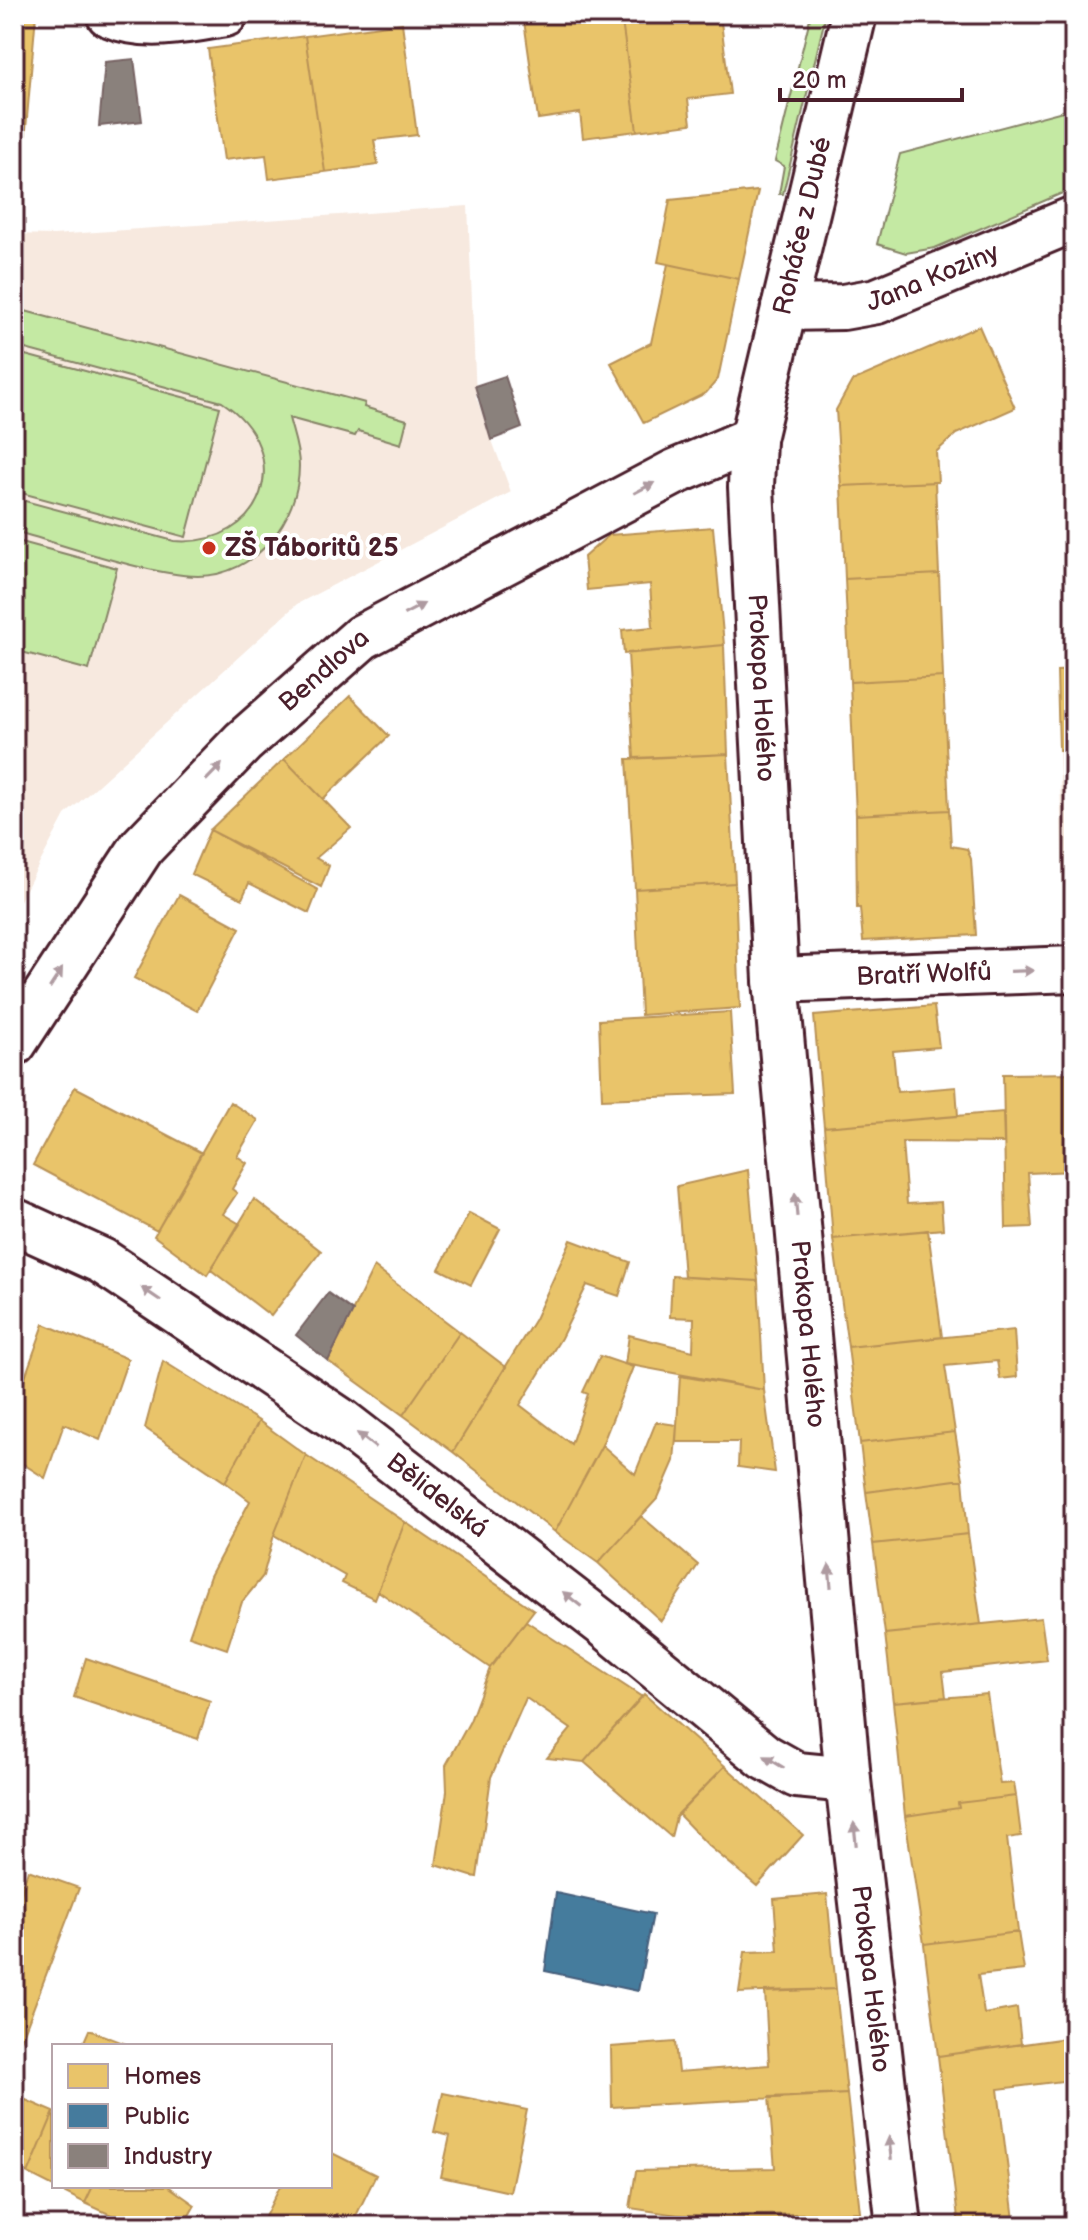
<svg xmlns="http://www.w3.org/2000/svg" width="1088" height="2240" font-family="'Balsamiq Sans',sans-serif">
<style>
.built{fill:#f7e9df}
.green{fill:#c4e9a3;stroke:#878467;stroke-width:2}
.homes{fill:#e9c46a;stroke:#b99257;stroke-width:2}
.public{fill:#457b9d;stroke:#465f7b;stroke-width:2}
.industry{fill:#8a817c;stroke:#776464;stroke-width:2}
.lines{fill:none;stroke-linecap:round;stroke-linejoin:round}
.minor-casing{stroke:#4a1f2b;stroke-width:50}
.minor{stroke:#fff;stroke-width:44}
.oneway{fill:#ae9aa0}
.poi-dot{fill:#c8321e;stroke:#fff;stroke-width:3}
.labels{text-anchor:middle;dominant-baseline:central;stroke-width:8;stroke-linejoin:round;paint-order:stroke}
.street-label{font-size:26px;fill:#4a1f2b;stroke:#fff}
.poi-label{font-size:26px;font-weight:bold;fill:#4a1f2b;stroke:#fff;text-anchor:start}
</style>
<rect width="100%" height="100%" fill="#fff"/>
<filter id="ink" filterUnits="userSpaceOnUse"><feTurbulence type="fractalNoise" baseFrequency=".0125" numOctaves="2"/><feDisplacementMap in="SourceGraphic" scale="16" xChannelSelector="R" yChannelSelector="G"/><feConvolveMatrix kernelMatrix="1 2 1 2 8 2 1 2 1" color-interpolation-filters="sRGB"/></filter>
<g filter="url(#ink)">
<path class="built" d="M 468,206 L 476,397 L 511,492 L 297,604 L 65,815 L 14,912 L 14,234 L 53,235 Z
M 1074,670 L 1074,925 L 1064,925 L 1057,671 Z"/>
<path class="green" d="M 811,14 L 826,14 L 783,194 L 779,194 L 784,166 L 775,161 Z
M 1074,108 L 1074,188 L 935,248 L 906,253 L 877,244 L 900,154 Z
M 14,308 L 365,403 L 364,407 L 407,420 L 401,444 L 358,431 L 355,436 L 289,418 C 293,434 299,449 299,466 C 299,520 256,576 198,576 C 148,575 65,545 14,531 L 14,498 L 174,541 C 265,548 297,452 222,402 L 14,346 Z
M 14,352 L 220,407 L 186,537 L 14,491 Z
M 14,540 L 117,568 L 89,670 L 14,650 Z"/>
<path class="homes" d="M 14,14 L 36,14 L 23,164 L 14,163 Z
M 523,14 L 621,14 L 637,131 L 583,138 L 580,113 L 538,119 Z
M 621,14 L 720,14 L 730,94 L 688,99 L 691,124 L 637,131 Z
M 402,23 L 417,135 L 374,140 L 378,165 L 325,172 L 305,36 Z
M 305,36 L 325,172 L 269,179 L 266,155 L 224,160 L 208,49 Z
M 758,191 L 739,279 L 658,262 L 670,200 Z
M 668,264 L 739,279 L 718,379 L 706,393 L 644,423 L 611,363 L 651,343 Z
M 979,326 L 1015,408 L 956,434 L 936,452 L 938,482 L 841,486 L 836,410 L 852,381 Z
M 935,482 L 939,574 L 845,579 L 841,486 Z
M 713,527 L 724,645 L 624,654 L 622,630 L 653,627 L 650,584 L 587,590 L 584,557 L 609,535 Z
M 939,574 L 943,677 L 850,682 L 845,579 Z
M 724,645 L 728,754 L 634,758 L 628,653 Z
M 1074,670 L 1074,750 L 1059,750 L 1057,671 Z
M 943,677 L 949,810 L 856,815 L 850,682 Z
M 350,696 L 389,736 L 323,799 L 284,759 Z
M 728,754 L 735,883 L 635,889 L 627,759 Z
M 284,759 L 351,828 L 316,858 L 329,866 L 321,887 L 210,830 Z
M 949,810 L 951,846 L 967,849 L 971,859 L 976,935 L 863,941 L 860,908 L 857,908 L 856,815 Z
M 210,830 L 318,890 L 309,913 L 249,883 L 242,899 L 191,874 Z
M 735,883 L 740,1008 L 641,1015 L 635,889 Z
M 179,895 L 240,928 L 197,1011 L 134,978 Z
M 934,1006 L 939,1047 L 893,1051 L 897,1092 L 956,1087 L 958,1116 L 824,1127 L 814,1016 Z
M 730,1012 L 735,1094 L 602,1099 L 599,1020 Z
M 1074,1073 L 1074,1171 L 1028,1173 L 1032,1227 L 1006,1228 L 1003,1074 Z
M 75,1087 L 202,1153 L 157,1231 L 33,1165 Z
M 230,1102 L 258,1120 L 237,1156 L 247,1163 L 232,1189 L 237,1193 L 223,1214 L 240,1224 L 207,1275 L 154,1236 Z
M 1003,1112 L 1004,1143 L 902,1142 L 907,1204 L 941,1202 L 943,1229 L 833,1239 L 824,1127 Z
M 748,1170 L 758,1281 L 684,1277 L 677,1186 Z
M 254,1199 L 321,1251 L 271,1316 L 211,1270 Z
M 469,1213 L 500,1229 L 471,1285 L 439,1269 Z
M 928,1230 L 942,1337 L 848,1347 L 833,1239 Z
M 571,1240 L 630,1262 L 619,1296 L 587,1285 L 561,1338 L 520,1405 L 571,1444 L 588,1394 L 583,1392 L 600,1356 L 633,1367 L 602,1445 L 555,1532 L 453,1452 L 535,1319 Z
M 374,1267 L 460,1332 L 403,1415 L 328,1361 Z
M 672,1276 L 758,1281 L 764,1390 L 625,1364 L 629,1335 L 693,1351 L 694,1318 L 670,1317 Z
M 44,1324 L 128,1359 L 100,1440 L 64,1424 L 45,1478 L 14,1458 L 14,1408 Z
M 1014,1330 L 1017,1377 L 1000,1379 L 997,1361 L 945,1366 L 955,1432 L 860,1443 L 848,1347 Z
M 460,1332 L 506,1367 L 453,1452 L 403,1415 Z
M 163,1361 L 259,1421 L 225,1482 L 145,1428 Z
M 680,1376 L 764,1390 L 775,1472 L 738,1467 L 739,1442 L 676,1442 Z
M 259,1421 L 306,1455 L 274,1535 L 263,1576 L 242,1602 L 227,1649 L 189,1636 L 210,1576 L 250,1501 L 225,1482 Z
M 656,1422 L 677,1425 L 674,1461 L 658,1498 L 598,1563 L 555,1532 L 602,1445 L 635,1474 Z
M 955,1432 L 963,1479 L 866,1492 L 860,1443 Z
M 306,1455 L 405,1522 L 375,1599 L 342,1583 L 345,1576 L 274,1535 Z
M 963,1479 L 968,1534 L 873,1544 L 866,1492 Z
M 641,1516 L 698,1565 L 661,1621 L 598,1563 Z
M 405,1522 L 534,1610 L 490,1668 L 378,1591 Z
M 968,1534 L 981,1624 L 885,1634 L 873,1544 Z
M 1041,1618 L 1047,1660 L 943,1672 L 946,1697 L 893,1702 L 885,1634 Z
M 526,1621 L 642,1697 L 584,1762 L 547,1758 L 571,1729 L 526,1698 L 491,1777 L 477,1877 L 471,1876 L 436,1865 L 447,1791 L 446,1765 L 470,1721 L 490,1668 Z
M 86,1658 L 210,1701 L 198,1739 L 74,1697 Z
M 644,1694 L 725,1766 L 676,1817 L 671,1837 L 584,1762 Z
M 987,1694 L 1000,1784 L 1014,1783 L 1016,1796 L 958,1803 L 959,1808 L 905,1816 L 893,1702 Z
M 725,1766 L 803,1835 L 757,1886 L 709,1846 L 678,1814 Z
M 1016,1796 L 1021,1836 L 1007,1838 L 1018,1932 L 924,1944 L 905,1816 L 959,1808 L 958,1803 Z
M 28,1870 L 79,1888 L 14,2059 L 14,1914 Z
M 14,1881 L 25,1883 L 14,1914 Z
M 827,1894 L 836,1989 L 739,1993 L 745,1952 L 778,1951 L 774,1899 Z
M 1018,1932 L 1024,1970 L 978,1975 L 984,2014 L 1017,2008 L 1021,2044 L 938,2056 L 924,1944 Z
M 836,1989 L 847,2094 L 612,2107 L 611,2047 L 675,2042 L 678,2072 L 769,2065 L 765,1991 Z
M 89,2030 L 131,2046 L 82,2046 Z
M 1067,2038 L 1071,2080 L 998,2089 L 1014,2220 L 959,2226 L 938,2056 Z
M 443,2093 L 527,2110 L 510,2192 L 441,2177 L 450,2136 L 434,2132 Z
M 847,2094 L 860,2212 L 691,2217 L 630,2208 L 636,2171 L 775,2168 L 769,2097 Z
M 14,2095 L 54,2112 L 28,2174 L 14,2166 Z
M 54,2112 L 54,2186 L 93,2186 L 85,2203 L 28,2174 Z
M 330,2152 L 376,2175 L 351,2226 L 261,2225 L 280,2186 L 330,2186 Z
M 93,2186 L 168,2186 L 195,2205 L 183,2226 L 135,2226 L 85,2203 Z
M 860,2212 L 861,2226 L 689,2226 L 691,2217 Z
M 1014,2220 L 1014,2226 L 960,2226 Z"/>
<path class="public" d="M 556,1893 L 653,1914 L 638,1991 L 545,1971 Z"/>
<path class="industry" d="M 134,59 L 142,121 L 99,126 L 105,62 Z
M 505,376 L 522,428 L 491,440 L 475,386 Z
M 328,1293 L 353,1311 L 328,1361 L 296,1335 Z"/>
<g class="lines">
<defs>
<g id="minor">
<path d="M 109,14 C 146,30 186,20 225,14"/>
<path id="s1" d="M 854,14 L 753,439 L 751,487 L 776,980 L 848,1780 L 899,2226"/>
<path id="s2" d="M 784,308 L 843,307 L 877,301 L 1074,219"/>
<path id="s3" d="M 776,980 L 1074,969"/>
<path id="s4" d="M 14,1043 L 142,847 L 243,742 L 362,637 L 675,472 L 753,439"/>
<path id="s5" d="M 14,1221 L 102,1261 L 341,1421 L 605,1625 L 765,1757 L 797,1775 L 848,1780"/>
</g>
</defs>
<use href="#minor" class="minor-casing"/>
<use href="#minor" class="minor"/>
</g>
<defs><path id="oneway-solid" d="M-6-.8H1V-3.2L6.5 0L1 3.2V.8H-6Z" transform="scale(2)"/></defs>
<g class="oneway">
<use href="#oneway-solid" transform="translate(644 488) rotate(-28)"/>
<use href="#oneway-solid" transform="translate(414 609) rotate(-28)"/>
<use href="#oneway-solid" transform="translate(214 772) rotate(-46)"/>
<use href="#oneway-solid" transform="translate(1022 971) rotate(-2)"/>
<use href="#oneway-solid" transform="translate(56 978) rotate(-57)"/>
<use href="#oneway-solid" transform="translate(796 1205) rotate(-95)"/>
<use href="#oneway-solid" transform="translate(151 1294) rotate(-146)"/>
<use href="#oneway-solid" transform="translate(366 1440) rotate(-142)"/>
<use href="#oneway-solid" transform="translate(830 1576) rotate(-95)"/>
<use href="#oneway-solid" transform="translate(572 1599) rotate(-142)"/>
<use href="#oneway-solid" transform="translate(774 1762) rotate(-149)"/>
<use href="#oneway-solid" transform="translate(855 1834) rotate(-96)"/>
<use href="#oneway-solid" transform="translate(890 2148) rotate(-96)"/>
</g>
</g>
<circle class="poi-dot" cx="209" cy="548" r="8"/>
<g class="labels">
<g class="street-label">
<text transform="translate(803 226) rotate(-77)">Roháče z Dubé</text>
<text stroke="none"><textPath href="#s2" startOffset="154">Jana Koziny</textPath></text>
<text stroke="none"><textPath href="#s4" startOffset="488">Bendlova</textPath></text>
<text stroke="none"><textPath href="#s1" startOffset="686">Prokopa Holého</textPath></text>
<text stroke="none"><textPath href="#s3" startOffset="148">Bratří Wolfů</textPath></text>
<text stroke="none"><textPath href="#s1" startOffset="1334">Prokopa Holého</textPath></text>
<text stroke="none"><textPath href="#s5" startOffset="506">Bělidelská</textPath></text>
<text stroke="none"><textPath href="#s1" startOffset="1982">Prokopa Holého</textPath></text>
</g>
<g class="poi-label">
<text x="225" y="548">ZŠ Táboritů 25</text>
</g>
</g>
<rect width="1088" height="2240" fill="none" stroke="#fff" stroke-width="48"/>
<rect x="24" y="24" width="1040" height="2192" fill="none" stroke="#4a1f2b" stroke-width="3" filter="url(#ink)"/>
<rect x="52" y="2044" width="280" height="144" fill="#ffffff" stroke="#b7a5aa" stroke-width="2"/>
<rect x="68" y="2064" width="40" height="24" fill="#e9c46a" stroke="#b7a5aa" stroke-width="2"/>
<text x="124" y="2084" font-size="24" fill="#4a1f2b">Homes</text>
<rect x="68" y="2104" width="40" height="24" fill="#457b9d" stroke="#b7a5aa" stroke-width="2"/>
<text x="124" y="2124" font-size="24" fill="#4a1f2b">Public</text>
<rect x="68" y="2144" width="40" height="24" fill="#8a817c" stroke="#b7a5aa" stroke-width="2"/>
<text x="124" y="2164" font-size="24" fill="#4a1f2b">Industry</text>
<path d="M780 88v12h182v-12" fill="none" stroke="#4a1f2b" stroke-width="4"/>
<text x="792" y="88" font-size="24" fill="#4a1f2b" stroke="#ffffff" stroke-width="6" paint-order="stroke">20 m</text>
</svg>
